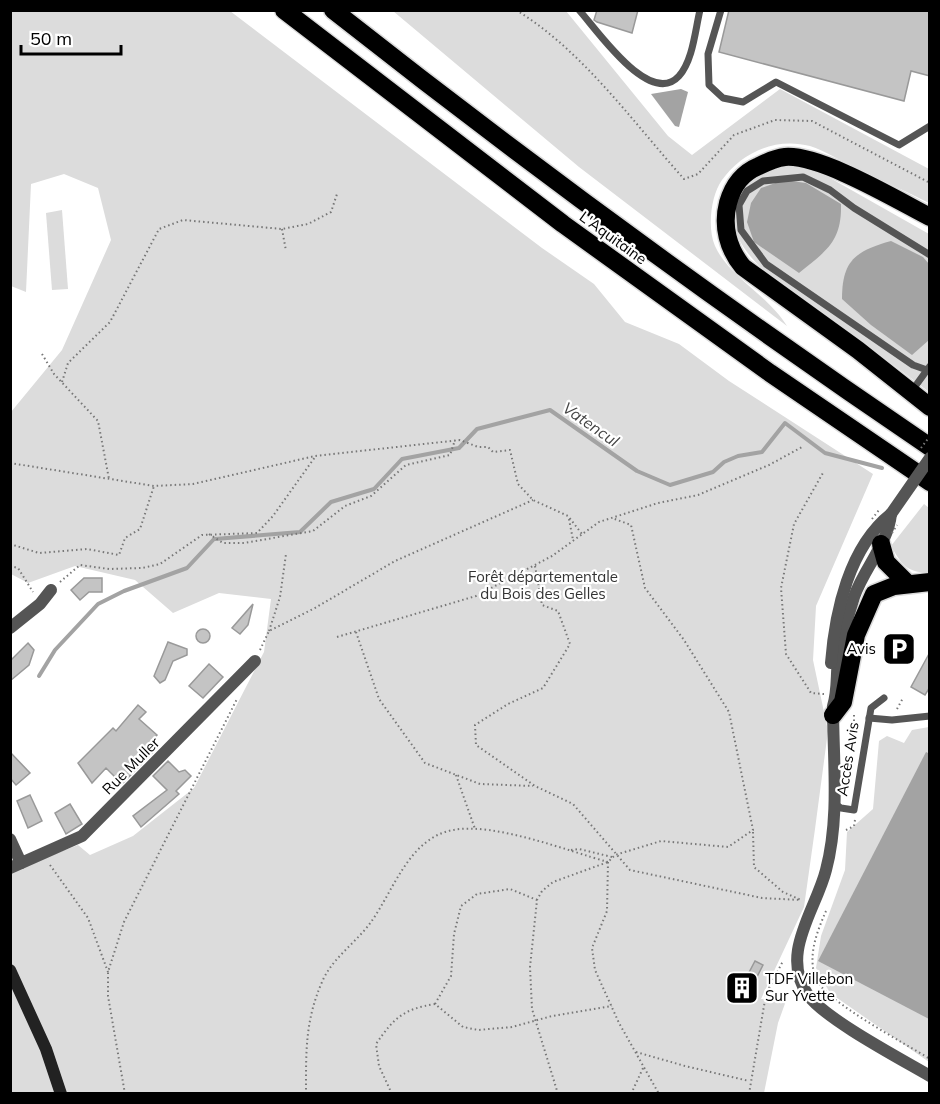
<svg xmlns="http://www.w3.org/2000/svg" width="940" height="1104" font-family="Mulish,sans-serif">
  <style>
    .green { fill: #dcdcdc }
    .water { fill: #a3a3a3 }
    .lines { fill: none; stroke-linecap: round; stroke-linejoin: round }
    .stream { stroke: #a3a3a3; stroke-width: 4 }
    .building { fill: #c4c4c4; stroke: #999; stroke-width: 1.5 }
    .motorway-casing { stroke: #dbdbdb; stroke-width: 21 }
    .path { stroke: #777; stroke-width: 2; stroke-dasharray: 1.5 3; stroke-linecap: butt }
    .service { stroke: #555; stroke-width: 7 }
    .minor { stroke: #555; stroke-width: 12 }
    .tertiary { stroke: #555; stroke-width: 12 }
    .secondary { stroke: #222; stroke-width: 12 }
    .motorway { stroke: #000; stroke-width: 18 }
    .path-bridge { stroke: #777; stroke-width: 2; stroke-dasharray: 1.5 3; stroke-linecap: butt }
    .tertiary-bridge { stroke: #555; stroke-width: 12 }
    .labels { text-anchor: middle; stroke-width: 4.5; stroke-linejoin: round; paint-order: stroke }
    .street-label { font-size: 15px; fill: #000; stroke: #fff }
    .park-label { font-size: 15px; fill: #333; stroke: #fff }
    .poi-label { font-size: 15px; fill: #000; stroke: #fff; text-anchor: end }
    .water-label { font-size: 16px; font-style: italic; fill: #444; stroke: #fff }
  </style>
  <rect width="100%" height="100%" fill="#fff"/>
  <g class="green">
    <path d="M11,11H230L542,248L594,284L625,322L679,344L729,381L873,474L816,606L813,660L828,731L815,829L804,907L761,999L787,998L778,1023L764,1093H11L10,852L18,868L78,845L90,855L133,836L194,788L264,652L271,599L219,593L173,613L135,580L75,566L28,583L11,574V412L62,350L111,240L98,188L64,174L31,184L26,292L11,286Z"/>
    <path d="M393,11H566L668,136L692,155L780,89L929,169V203C905,191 880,179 855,168C841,161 825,151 810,146C776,137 742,152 722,180C711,195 707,228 715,246C728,276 769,296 787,326L579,167Z"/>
    <path d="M788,163L816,170L929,234V392C892,363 853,335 815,308C792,291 764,275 747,252C715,209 742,173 788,163Z"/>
    <path d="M62,210L68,289L52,290L46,213Z"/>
    <path d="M924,504L929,508V573C906,572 902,565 891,546Z"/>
    <path d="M929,727V1062L830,993L816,968L821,936L845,870L847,832L873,809L879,741L887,736L904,743L912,730Z"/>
  </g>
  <g class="water">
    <path d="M681,89L688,92L679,127L675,126L651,94Z"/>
    <path d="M784,180L806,183L841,204C842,242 826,251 799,273L754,242L747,222L751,203L761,188Z"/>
    <path d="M891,241L923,257L929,264V340L912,355L871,325L842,299C842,261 855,251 891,241Z"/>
    <path d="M926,752L930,754L929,1019L818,961Z"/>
  </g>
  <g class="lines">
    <g class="stream">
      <path d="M215,539L300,532L331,502L374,489L402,459L459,448L477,429L550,410L637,471L670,485L713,472L724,462L738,456L762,452L785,423L825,453L882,468"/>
      <path d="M39,676L55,650L98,604L124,591L187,568L214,539"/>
    </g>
  </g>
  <g class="building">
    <path d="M597,10H638L632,33L597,22L594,20Z"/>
    <path d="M729,10H930V76L911,71L904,101L719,52Z"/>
    <path d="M84,578H102V592H89L80,600L71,590Z"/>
    <path d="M253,604L248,625L240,634L232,628Z"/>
    <circle cx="203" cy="636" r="7"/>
    <path d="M168,642L187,649V655L173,661L165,680L160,683L154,676Z"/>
    <path d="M28,643L34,650L29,665L10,681V661Z"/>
    <path d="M930,652V687L925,695L911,687Z"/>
    <path d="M209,664L223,677L203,698L189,686Z"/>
    <path d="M138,705L146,712L139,719L157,735L151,742L157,748L122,784L106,768L92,783L78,763L113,728L116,731Z"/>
    <path d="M10,752L30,773L16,785L10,778Z"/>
    <path d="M168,761L179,772L185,770L191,776L176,791L179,794L141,827L133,816L167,790L153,776Z"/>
    <path d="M30,795L42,821L28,828L17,801Z"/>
    <path d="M70,804L82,824L66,834L55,813Z"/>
    <path d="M755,961L763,965L744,1002L733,997L736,989L729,986L735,975L745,980Z"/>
  </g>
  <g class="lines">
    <defs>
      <g id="motorway">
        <path d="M284,10L563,224L770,373L930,482"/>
        <path d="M333,10C527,163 725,308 930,447"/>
        <path d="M930,217C897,200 820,154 785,157C776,158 767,162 759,166C742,173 733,185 728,203C722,226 728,249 743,267L858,350L930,407"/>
        <path d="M881,544L886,562L908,584"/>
        <path d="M833,715L843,702L856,635L874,594L894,586L930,582"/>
      </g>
    </defs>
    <use href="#motorway" class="motorway-casing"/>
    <g class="path">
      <path d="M516,10C583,51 632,121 684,179L698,174L734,135L775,120L812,121L930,183"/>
      <path d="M282,229L286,251"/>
      <path d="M42,354L54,374L98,421L109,479"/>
      <path d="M62,382L68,363L110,322L159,229L183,220L282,229L308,224L331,212L337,194"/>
      <path d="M10,463L154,486L193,484L315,456L460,440L478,447H488L493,452L510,450L518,484L533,500L568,516L582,534"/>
      <path d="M569,519L573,540"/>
      <path d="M209,534L223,543H244L313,531L345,506L371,496L406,465L450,455L455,440"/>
      <path d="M10,544L39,553L87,549L119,555L125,538L140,529L154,486"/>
      <path d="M10,566L18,568L33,592"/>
      <path d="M535,566L542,605L558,611L570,644L543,688L508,704L475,725L476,745L535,786L573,804L630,870L762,898L801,900"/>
      <path d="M60,582L80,565L109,569L142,568L160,564L202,535L257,533L273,516L315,457"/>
      <path d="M269,631L280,597L286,554"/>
      <path d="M356,632L379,699L425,763L480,784L533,786"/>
      <path d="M337,637L476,596L552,556L599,522L658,503L698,495L769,465L802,447"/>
      <path d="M260,650L269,631L315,608L395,561L533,500"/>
      <path d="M824,694L811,693L786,654L781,588L794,524L824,471"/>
      <path d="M897,709L903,698"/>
      <path d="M854,715V740"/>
      <path d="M456,775L475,829"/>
      <path d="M846,830L854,826L855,820"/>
      <path d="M753,832L754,867L783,892L801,900"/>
      <path d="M571,850L579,849L612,857"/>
      <path d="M608,862L607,911L592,948L595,970L619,1023L659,1094"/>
      <path d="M50,865L88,918L108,972"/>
      <path d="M826,911C817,932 807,956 816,979C825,1001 906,1044 930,1059"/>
      <path d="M435,1004L451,976L454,934L461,906L477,894L510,889L537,900"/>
      <path d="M636,1052L685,1066L749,1081"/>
      <path d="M125,1094L108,996V972L124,922L237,699"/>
      <path d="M306,1094C306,1052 305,1021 322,982C332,958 356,943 371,922C394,890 409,838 453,830C494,822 568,851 608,862"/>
      <path d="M392,1094L379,1066L376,1044C394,1018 403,1009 435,1004L463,1027L478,1030L512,1027L552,1016L612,1006"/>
      <path d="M558,1094L532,1009L530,967L537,900L542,891L553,882L608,862L615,855L661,841L728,847L753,830L729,712L684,640L645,588L631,525L612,518"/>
      <path d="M631,1094L644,1066"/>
      <path d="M749,1094L766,994L783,961"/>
    </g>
    <g class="service">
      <path d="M579,10C597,30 650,108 679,76C693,60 695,31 700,10"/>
      <path d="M721,10L708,54L709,85L723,98L743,102L776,82L899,145L930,126"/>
      <path d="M927,370L913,365L766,264L741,230L739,205L747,191L763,181L803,177L830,190L854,208L930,255"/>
      <path d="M911,392L930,366"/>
      <path d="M869,718L892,720L930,716"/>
      <path d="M834,803L841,808L854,810L871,708L884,698"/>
    </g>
    <g class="minor">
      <path d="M10,628L40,604L51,590"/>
      <path d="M10,839L21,863"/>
      <path d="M10,868L82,836L255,661"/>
    </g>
    <g class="tertiary">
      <path d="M891,514C888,544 864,568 854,597C848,617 840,640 838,660C836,676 838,690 833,706C833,760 840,817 826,870C816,910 779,954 808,995C825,1019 901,1059 930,1076"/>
      <path d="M831,663C835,612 849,547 891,514"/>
    </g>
    <path class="secondary" d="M10,970L46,1049L61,1094"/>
    <use href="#motorway" class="motorway"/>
    <g class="path-bridge">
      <path d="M921,448L930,436"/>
      <path d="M872,519L879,510"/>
      <path d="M892,533L897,525"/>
    </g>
    <path class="tertiary-bridge" d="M891,514L930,458"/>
  </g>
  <defs>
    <symbol id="parking-square" viewBox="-11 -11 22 22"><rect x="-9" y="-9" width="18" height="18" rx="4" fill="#000" stroke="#fff"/><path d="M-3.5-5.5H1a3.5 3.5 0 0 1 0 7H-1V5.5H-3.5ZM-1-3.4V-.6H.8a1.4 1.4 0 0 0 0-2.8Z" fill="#fff"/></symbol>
    <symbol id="building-square" viewBox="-11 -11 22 22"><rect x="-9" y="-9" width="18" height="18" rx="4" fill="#000" stroke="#fff"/><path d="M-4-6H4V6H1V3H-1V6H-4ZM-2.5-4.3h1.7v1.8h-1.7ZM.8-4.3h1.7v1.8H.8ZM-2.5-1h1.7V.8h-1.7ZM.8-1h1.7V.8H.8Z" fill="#fff"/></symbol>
  </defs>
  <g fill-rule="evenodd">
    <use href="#parking-square" x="880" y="630" width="38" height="38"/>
    <use href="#building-square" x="723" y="969" width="38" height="38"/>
  </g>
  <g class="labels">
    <g class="street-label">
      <text transform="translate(613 238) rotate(36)" y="5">L'Aquitaine</text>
      <text transform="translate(848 759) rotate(-81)" y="5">Accès Avis</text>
      <text transform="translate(131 766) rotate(-45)" y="5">Rue Muller</text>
    </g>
    <g class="park-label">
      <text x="543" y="582">Forêt départementale<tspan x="543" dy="17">du Bois des Gelles</tspan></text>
    </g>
    <g class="poi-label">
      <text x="876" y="654">Avis</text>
      <text x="765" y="984" text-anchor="start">TDF Villebon<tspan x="765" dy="17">Sur Yvette</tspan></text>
    </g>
    <g class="water-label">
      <text transform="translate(591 424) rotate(35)" y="6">Vatencul</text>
    </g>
  </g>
  <rect width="940" height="1104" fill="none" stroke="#000000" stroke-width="24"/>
  <path d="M21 45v9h100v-9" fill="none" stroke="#000000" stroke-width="3"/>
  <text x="30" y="45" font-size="18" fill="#000000" stroke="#ffffff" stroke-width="4.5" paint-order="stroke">50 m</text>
</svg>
